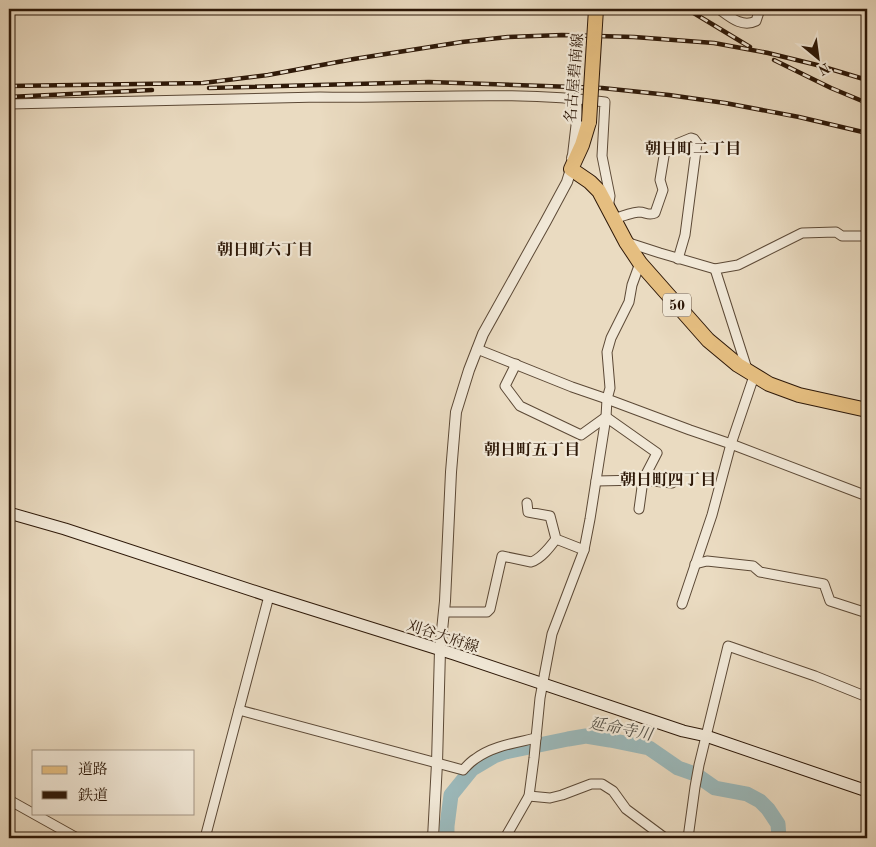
<svg xmlns="http://www.w3.org/2000/svg" width="876" height="847" font-family="'Old Standard TT','Noto Serif JP',serif">
  <style>
    .lines { fill: none; stroke-linecap: round; stroke-linejoin: round }
    .stream { stroke: #6f7973; stroke-width: 2.5 }
    .river { stroke: #9bb9bb; stroke-width: 15 }
    .minor-casing { stroke: #5c4936; stroke-width: 11 }
    .tertiary-casing { stroke: #5c4936; stroke-width: 12 }
    .secondary-casing { stroke: #2d1808; stroke-width: 13 }
    .primary-casing { stroke: #2d1808; stroke-width: 16 }
    .minor { stroke: #f1e8d7; stroke-width: 9 }
    .tertiary { stroke: #f1e8d7; stroke-width: 10 }
    .secondary { stroke: #f1e8d7; stroke-width: 11 }
    .primary { stroke: #e5be80; stroke-width: 14 }
    .rail-casing { stroke: #2d1808; stroke-width: 4.5 }
    .rail { stroke: #f1e8d7; stroke-width: 2.5; stroke-dasharray: 8; stroke-linecap: butt }
    .primary-bridge-casing { stroke: #2d1808; stroke-width: 16; stroke-linecap: butt }
    .primary-bridge { stroke: #e5be80; stroke-width: 14 }
    .labels { text-anchor: middle; stroke-width: 4.5; stroke-linejoin: round; paint-order: stroke }
    .shield { fill: #f1e8d7; stroke: #685646; stroke-width: 1 }
    .shield-label { font-size: 14px; font-weight: bold; fill: #2d1808 }
    .street-label { font-size: 15px; fill: #2d1808; stroke: #f1e8d7 }
    .neighbourhood-label { font-size: 16px; font-weight: bold; fill: #2d1808; stroke: #f1e8d7 }
    .water-label { font-size: 16px; font-style: italic; fill: #545047; stroke: #f1e8d7 }
  </style>
  <rect width="100%" height="100%" fill="#eadbc1"/>
  <filter id="stains"><feTurbulence type="fractalNoise" baseFrequency=".004" numOctaves="4"/><feColorMatrix values="0 0 0 0 .2 0 0 0 0 .09 0 0 0 0 .02 0 0 0 .5 -.17"/></filter>
  <radialGradient id="worn" r=".72"><stop offset=".6" stop-color="#630" stop-opacity="0"/><stop offset="1" stop-color="#630" stop-opacity=".3"/></radialGradient>
  <g class="lines">
    <path class="stream" d="M866,83L867,84"/>
    <path class="river" d="M447,838V826L451,795L472,769L494,756L505,752L568,739L586,736L610,740L649,748L678,768L695,774L715,788L747,794L760,801L768,809L778,824L779,838"/>
    <defs>
      <g id="minor">
        <path d="M719,9C730,17 742,28 756,21L760,9"/>
        <path d="M9,104L320,97C415,99 511,90 605,102L602,156L610,196L608,208"/>
        <path d="M614,219C622,216 630,213 639,212C646,212 648,216 655,213L663,190L660,180L665,150L669,147L691,138L694,139L697,143L685,235L678,259"/>
        <path d="M626,242L660,253L715,269L738,265L802,233L836,232L842,236H867"/>
        <path d="M715,269L748,372"/>
        <path d="M477,349L572,387L607,399L690,430L731,444L867,496"/>
        <path d="M516,364L505,386L520,406L581,435L606,417L657,453L643,480L639,509"/>
        <path d="M596,481L643,480L672,483"/>
        <path d="M527,503L528,512L550,516L556,539L584,550"/>
        <path d="M695,564L707,561L753,566L760,572L824,584L830,601L867,613"/>
        <path d="M682,604L712,515L731,444L754,376"/>
        <path d="M444,612H487L490,609L502,556L531,562C541,559 550,547 556,539"/>
        <path d="M239,710L463,770C467,766 470,762 475,759C492,746 515,743 536,738"/>
        <path d="M529,796L550,798L562,795L591,784H602L613,791L626,809L665,838"/>
        <path d="M9,800L77,838"/>
        <path d="M205,838L269,596"/>
        <path d="M505,838L529,796L534,758L540,698L552,634L584,550L590,519L606,417L607,399L610,388L607,352L611,338L629,302L632,285L640,263"/>
        <path d="M688,838L695,787L699,765L728,646L815,676L867,697"/>
      </g>
      <g id="tertiary">
        <path d="M572,158L573,155L577,121L576,99"/>
        <path d="M433,838L437,763L440,650L445,601L451,472L456,412L469,370L483,334L546,221L567,182L571,169"/>
      </g>
      <path id="secondary" d="M9,513L65,529L269,596L454,654L683,731L706,736L867,791"/>
      <path id="primary" d="M589,122L582,145L571,169L590,182L599,191L626,242L640,263L708,340L738,365L769,384L799,395L867,410"/>
    </defs>
    <use href="#minor" class="minor-casing"/>
    <use href="#tertiary" class="tertiary-casing"/>
    <use href="#secondary" class="secondary-casing"/>
    <use href="#primary" class="primary-casing"/>
    <use href="#minor" class="minor"/>
    <use href="#tertiary" class="tertiary"/>
    <use href="#secondary" class="secondary"/>
    <use href="#primary" class="primary"/>
    <defs>
      <g id="rail">
        <path d="M687,9L750,47"/>
        <path d="M774,60L831,88L867,103"/>
        <path d="M9,86L203,83L268,75L354,59L462,42L508,37L562,35L634,37L714,43L768,53L817,65L867,80"/>
        <path d="M209,88L429,82L602,88L669,95L725,103L799,117L867,133"/>
        <path d="M9,97L152,90"/>
      </g>
    </defs>
    <use href="#rail" class="rail-casing"/>
    <use href="#rail" class="rail"/>
    <defs>
      <path id="primary-bridge" d="M589,122L596,9"/>
    </defs>
    <use href="#primary-bridge" class="primary-bridge-casing"/>
    <use href="#primary-bridge" class="primary-bridge"/>
  </g>
  <g class="labels">
    <rect class="shield" x="663" y="293.5" width="28" height="23" rx="4"/>
    <g class="shield-label">
      <text x="677" y="310">50</text>
    </g>
    <g class="street-label">
      <text transform="translate(574 78) rotate(-85)" y="5">名古屋碧南線</text>
      <text transform="translate(443 636) rotate(18)" y="5">刈谷大府線</text>
    </g>
    <g class="neighbourhood-label">
      <text x="693" y="154">朝日町二丁目</text>
      <text x="265" y="255">朝日町六丁目</text>
      <text x="532" y="455">朝日町五丁目</text>
      <text x="668" y="485">朝日町四丁目</text>
    </g>
    <g class="water-label">
      <text transform="translate(621 728) rotate(11)" y="6">延命寺川</text>
    </g>
  </g>
  <rect width="876" height="847" fill="none" stroke="#eadbc1" stroke-width="30"/>
  <rect x="10" y="10" width="856" height="827" fill="none" stroke="#2d1808" stroke-width="2.5"/>
  <rect x="15" y="15" width="846" height="817" fill="none" stroke="#2d1808"/>
  <rect x="32" y="750" width="162" height="65" fill="#f1e8d7" stroke="#a39584"/>
  <rect x="42" y="766" width="25" height="8" fill="#e5be80" stroke="#a39584"/>
  <text x="78" y="774" font-size="15" fill="#2d1808">道路</text>
  <rect x="42" y="791" width="25" height="8" fill="#2d1808" stroke="#a39584"/>
  <text x="78" y="800" font-size="15" fill="#2d1808">鉄道</text>
  <g transform="translate(818 58) rotate(151)" stroke="#f1e8d7" stroke-width="4" paint-order="stroke">
  <path d="M0-4L9 19L0 12L-9 19Z" fill="#2d1808"/>
  <text y="-8" font-size="14" font-weight="bold" text-anchor="middle" fill="#2d1808">N</text>
  </g>
  <rect width="100%" height="100%" filter="url(#stains)"/>
  <rect width="100%" height="100%" fill="url(#worn)"/>
</svg>
